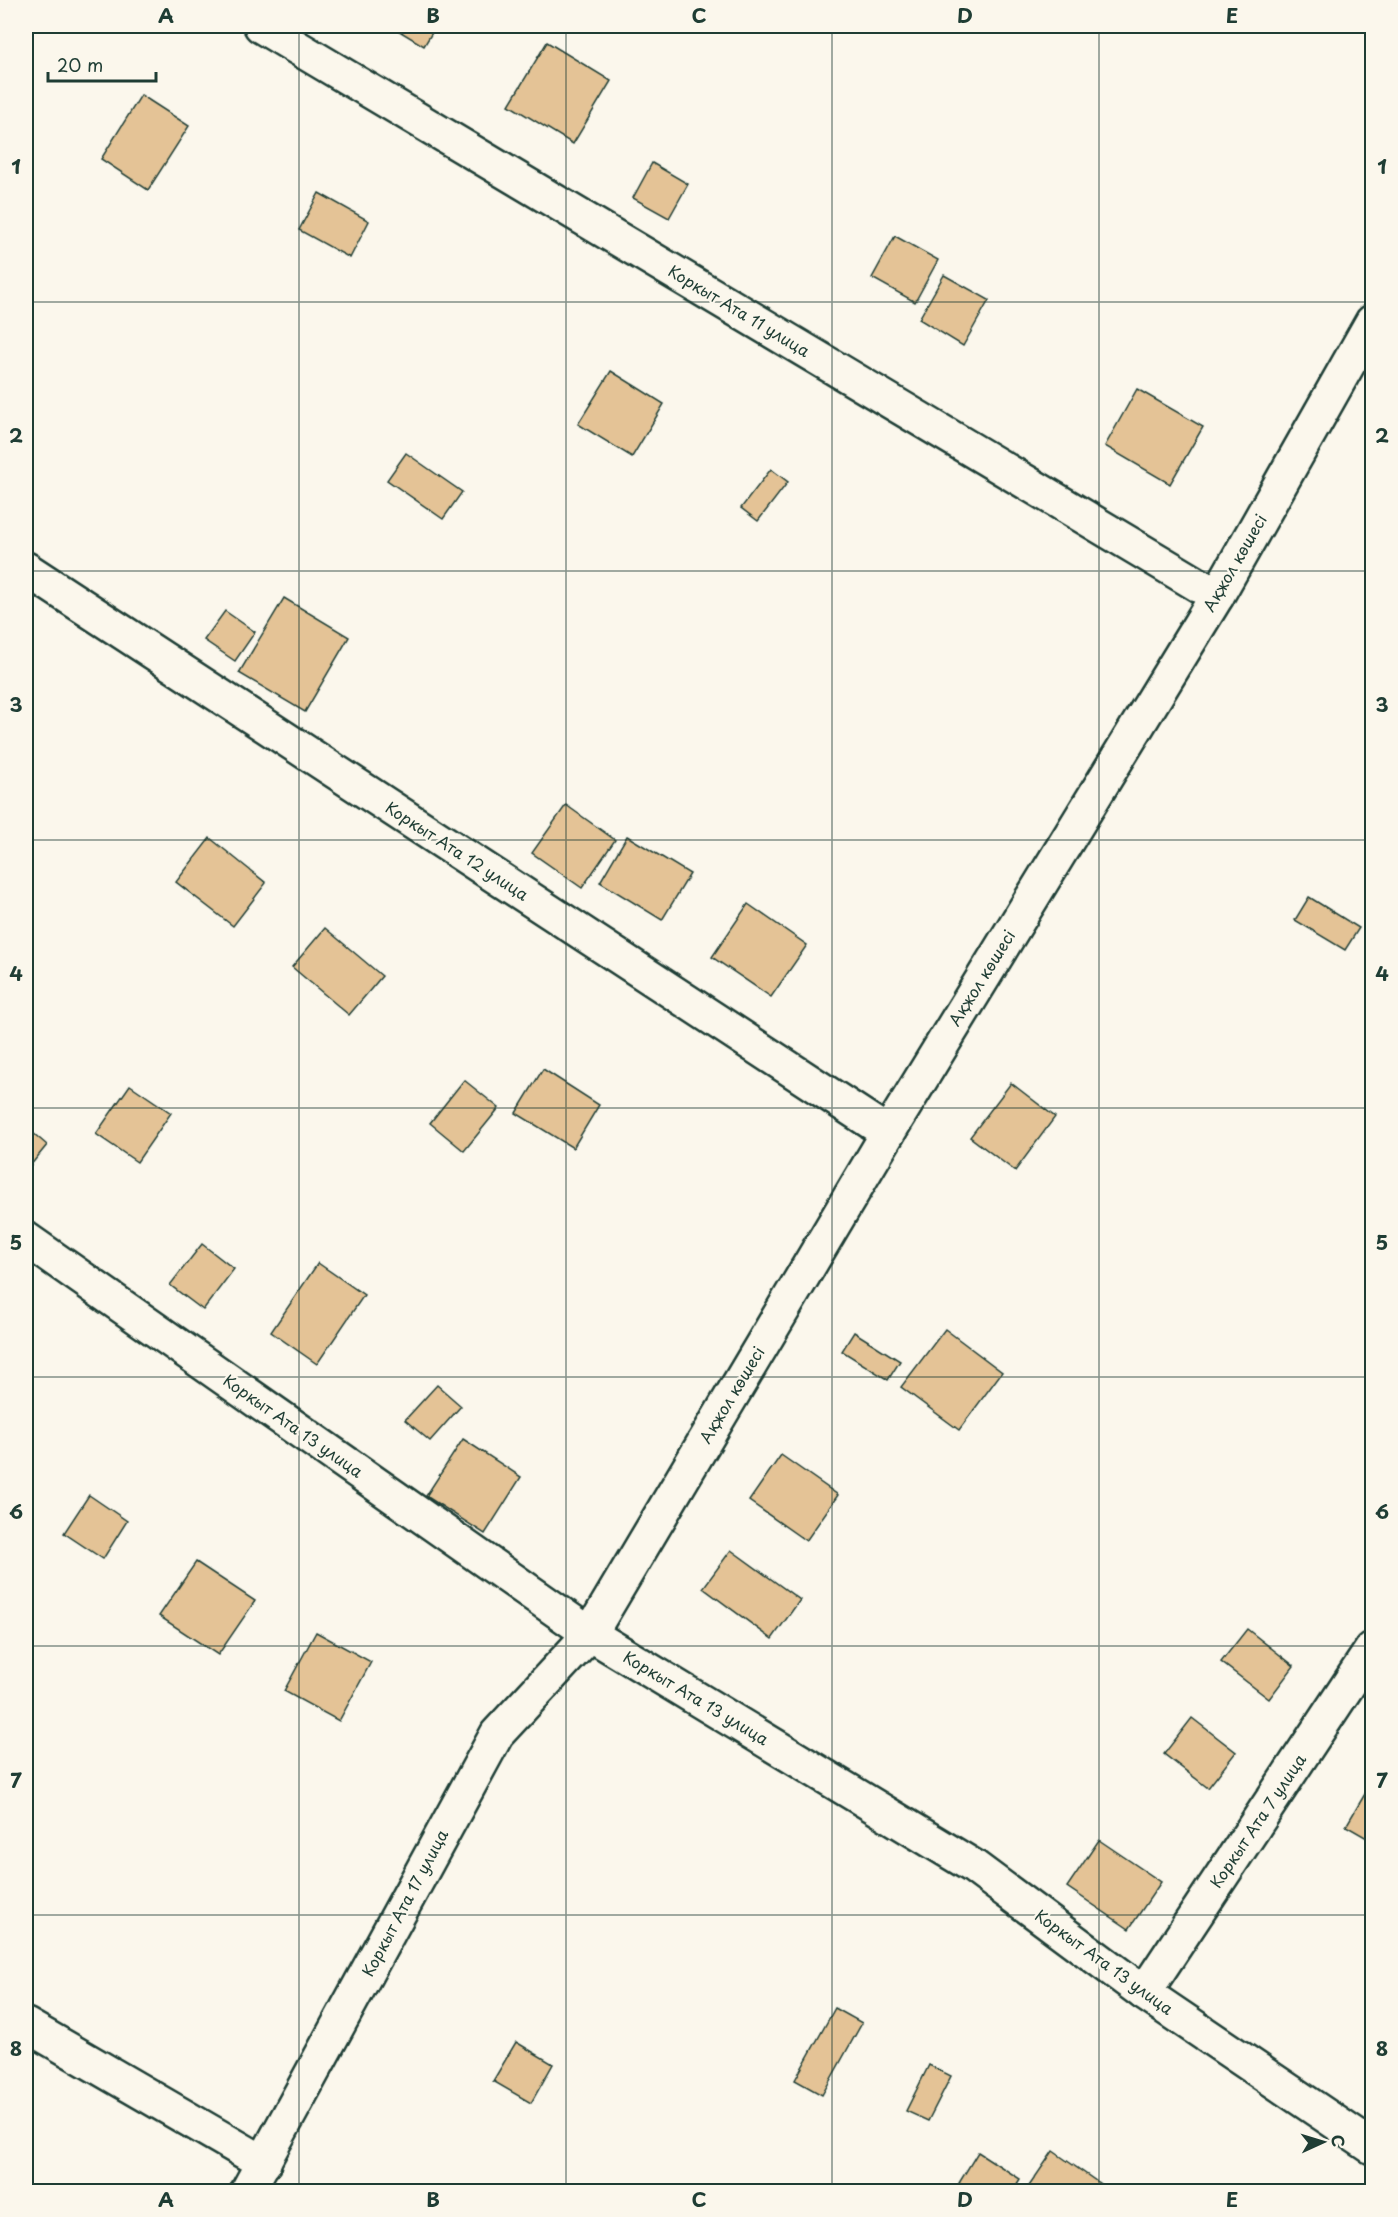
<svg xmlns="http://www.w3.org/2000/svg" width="1398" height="2217" font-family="'Playpen Sans',sans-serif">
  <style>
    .building { fill: #e4c396; stroke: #1f3d34; stroke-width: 1.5 }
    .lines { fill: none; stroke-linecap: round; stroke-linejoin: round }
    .minor-casing { stroke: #1f3d34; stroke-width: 38 }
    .minor { stroke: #fbf7ec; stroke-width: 33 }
    .grid { fill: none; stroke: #1f3d34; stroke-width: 1.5; stroke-opacity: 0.55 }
    .labels { text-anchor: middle; stroke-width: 4.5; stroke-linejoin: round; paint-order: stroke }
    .street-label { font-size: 16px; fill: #1f3d34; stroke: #fbf7ec }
    .neatline { fill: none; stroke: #1f3d34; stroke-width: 2 }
    .grid-label { font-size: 20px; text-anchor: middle; font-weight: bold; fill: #1f3d34 }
  </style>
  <rect width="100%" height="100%" fill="#fbf7ec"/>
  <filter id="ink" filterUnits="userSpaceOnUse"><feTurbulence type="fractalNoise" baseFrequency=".0167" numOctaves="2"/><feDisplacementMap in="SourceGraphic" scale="12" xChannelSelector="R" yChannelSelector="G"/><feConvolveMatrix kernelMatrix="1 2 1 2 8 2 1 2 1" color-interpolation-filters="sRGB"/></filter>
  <g filter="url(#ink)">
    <g class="building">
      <path d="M391,26H436L424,46Z"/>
      <path d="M547,42L611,81L573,144L509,105Z"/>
      <path d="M141,95L189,126L148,190L101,159Z"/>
      <path d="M652,163L688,184L669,218L633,198Z"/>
      <path d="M319,193L369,221L350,258L299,230Z"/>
      <path d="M895,236L938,260L915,302L872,278Z"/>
      <path d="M944,275L989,300L963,346L919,319Z"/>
      <path d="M611,371L664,404L632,457L578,424Z"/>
      <path d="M1137,389L1203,427L1170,484L1105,446Z"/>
      <path d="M406,453L462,492L443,519L387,480Z"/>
      <path d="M771,469L788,482L758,521L741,508Z"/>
      <path d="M284,598L349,637L305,712L239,673Z"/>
      <path d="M225,611L255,632L235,661L204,640Z"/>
      <path d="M566,805L615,840L582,888L532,853Z"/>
      <path d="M627,836L690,874L662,920L600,882Z"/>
      <path d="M210,838L266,883L233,926L176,882Z"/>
      <path d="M1309,897L1359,928L1345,950L1295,920Z"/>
      <path d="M748,904L807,945L771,997L712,957Z"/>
      <path d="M325,928L382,976L349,1015L292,967Z"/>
      <path d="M543,1069L599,1105L573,1148L516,1113Z"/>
      <path d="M464,1080L499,1108L464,1151L430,1123Z"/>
      <path d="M1011,1083L1055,1117L1015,1171L970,1137Z"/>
      <path d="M130,1085L171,1113L137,1162L96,1134Z"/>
      <path d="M26,1127L47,1145L26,1171Z"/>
      <path d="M202,1244L234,1269L203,1310L170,1285Z"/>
      <path d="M318,1263L364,1295L317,1364L271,1332Z"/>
      <path d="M945,1329L1002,1372L959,1430L901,1387Z"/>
      <path d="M854,1332L900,1361L888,1380L842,1351Z"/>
      <path d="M437,1385L461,1406L430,1441L405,1420Z"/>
      <path d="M463,1439L521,1477L485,1534L426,1496Z"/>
      <path d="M781,1455L838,1495L806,1541L749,1501Z"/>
      <path d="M89,1495L127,1521L103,1559L64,1533Z"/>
      <path d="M731,1550L800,1600L772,1639L703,1588Z"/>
      <path d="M196,1562L255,1601L218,1655L159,1616Z"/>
      <path d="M1247,1629L1294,1666L1269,1699L1221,1662Z"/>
      <path d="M316,1632L371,1662L339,1721L284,1691Z"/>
      <path d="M1192,1718L1236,1752L1208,1788L1164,1754Z"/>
      <path d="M1372,1782V1841L1346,1826Z"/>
      <path d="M1099,1840L1161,1882L1129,1929L1067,1887Z"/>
      <path d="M835,2008L862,2023L822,2095L795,2080Z"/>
      <path d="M516,2042L553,2064L531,2103L493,2081Z"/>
      <path d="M929,2065L951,2076L928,2121L906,2111Z"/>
      <path d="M1053,2151L1103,2186L1099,2192H1025Z"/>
      <path d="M978,2152L1020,2179L1012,2192H972L959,2183Z"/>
    </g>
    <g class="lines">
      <defs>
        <g id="minor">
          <path d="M261,26L1217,596"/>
          <path d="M26,569L888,1133"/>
          <path d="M26,1239L590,1634L973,1866L1144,1993L1372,2147"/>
          <path d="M1144,1993L1372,1649"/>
          <path d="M26,2025L264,2163"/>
          <path d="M247,2192L497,1734L590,1634L888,1133L1217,596L1372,322"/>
        </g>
      </defs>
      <use href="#minor" class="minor-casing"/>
      <use href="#minor" class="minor"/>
    </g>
  </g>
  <path class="grid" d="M299,26V2192M566,26V2192M832,26V2192M1099,26V2192M26,302H1372M26,571H1372M26,840H1372M26,1108H1372M26,1377H1372M26,1646H1372M26,1915H1372"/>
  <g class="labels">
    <g class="street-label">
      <text transform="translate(739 311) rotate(31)" y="6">Коркыт Ата 11 улица</text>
      <text transform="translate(1235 563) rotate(-60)" y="6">Ақжол көшесі</text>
      <text transform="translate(457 851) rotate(33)" y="6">Коркыт Ата 12 улица</text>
      <text transform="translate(982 978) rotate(-58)" y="6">Ақжол көшесі</text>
      <text transform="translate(732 1395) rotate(-59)" y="6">Ақжол көшесі</text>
      <text transform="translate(293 1426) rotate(35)" y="6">Коркыт Ата 13 улица</text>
      <text transform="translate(696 1698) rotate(31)" y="6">Коркыт Ата 13 улица</text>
      <text transform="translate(1258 1821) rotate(-56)" y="6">Коркыт Ата 7 улица</text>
      <text transform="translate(405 1903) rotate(-62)" y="6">Коркыт Ата 17 улица</text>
      <text transform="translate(1104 1962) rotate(36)" y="6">Коркыт Ата 13 улица</text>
    </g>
  </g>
  <rect width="1398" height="2217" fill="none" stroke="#fbf7ec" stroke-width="66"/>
  <g transform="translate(1323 2142) rotate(86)" stroke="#fbf7ec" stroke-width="4.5" paint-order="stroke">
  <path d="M0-4.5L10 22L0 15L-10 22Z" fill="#1f3d34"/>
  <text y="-9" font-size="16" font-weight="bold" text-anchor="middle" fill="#1f3d34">С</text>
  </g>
  <path d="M48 72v9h108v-9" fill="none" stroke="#1f3d34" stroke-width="3"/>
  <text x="57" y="72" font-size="18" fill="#1f3d34" stroke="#fbf7ec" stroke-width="4.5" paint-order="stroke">20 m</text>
  <rect x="33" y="33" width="1332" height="2151" class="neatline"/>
  <g class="grid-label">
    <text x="166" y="23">A</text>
    <text x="433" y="23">B</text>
    <text x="699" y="23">C</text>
    <text x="965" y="23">D</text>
    <text x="1232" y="23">E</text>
    <text x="16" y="174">1</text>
    <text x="1382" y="174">1</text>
    <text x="16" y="443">2</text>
    <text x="1382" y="443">2</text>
    <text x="16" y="712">3</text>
    <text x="1382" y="712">3</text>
    <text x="16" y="981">4</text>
    <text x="1382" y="981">4</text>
    <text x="16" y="1250">5</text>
    <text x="1382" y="1250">5</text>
    <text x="16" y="1519">6</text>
    <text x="1382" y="1519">6</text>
    <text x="16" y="1788">7</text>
    <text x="1382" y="1788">7</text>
    <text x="16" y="2056">8</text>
    <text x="1382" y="2056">8</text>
    <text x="166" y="2207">A</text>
    <text x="433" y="2207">B</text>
    <text x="699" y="2207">C</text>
    <text x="965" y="2207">D</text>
    <text x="1232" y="2207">E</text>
  </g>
</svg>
